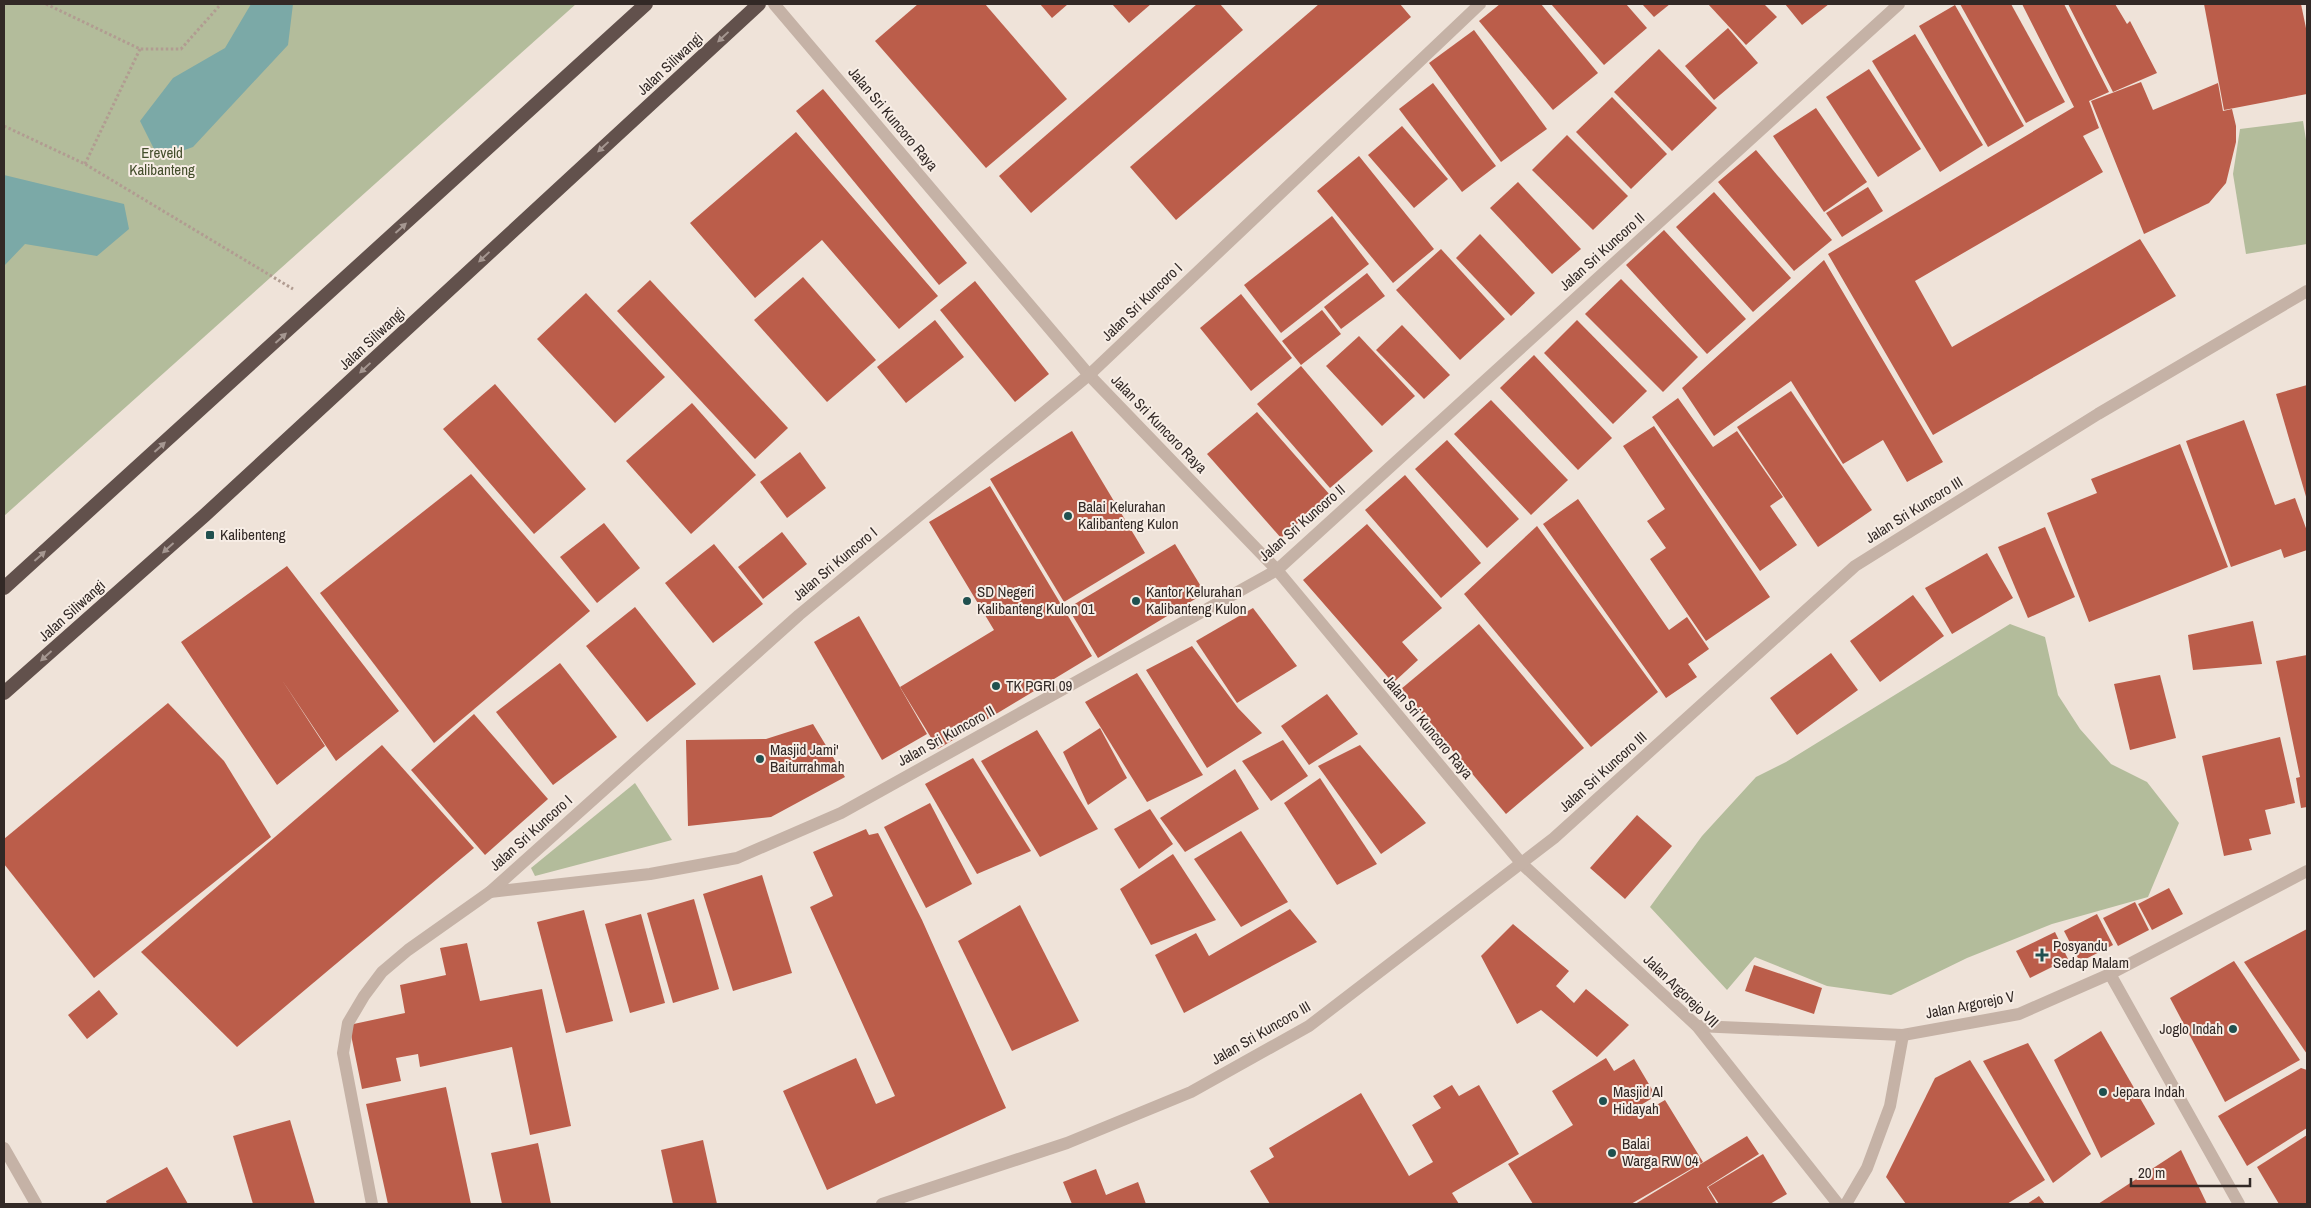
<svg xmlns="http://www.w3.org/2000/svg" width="2311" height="1208" font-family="'Archivo Narrow',sans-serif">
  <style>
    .green { fill: #b3bc9b }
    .water { fill: #7ba9a7 }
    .building { fill: #bb5d4a }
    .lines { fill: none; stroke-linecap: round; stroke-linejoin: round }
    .path { stroke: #b19c91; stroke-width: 3; stroke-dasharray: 2.5 2.5; stroke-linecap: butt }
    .minor { stroke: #c5b2a6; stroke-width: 12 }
    .trunk { stroke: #62514c; stroke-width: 14 }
    .oneway { fill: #a59791 }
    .poi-dot { fill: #20504f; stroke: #f7ede5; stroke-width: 2 }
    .labels { text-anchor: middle; stroke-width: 4; stroke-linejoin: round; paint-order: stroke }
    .street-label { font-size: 15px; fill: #322926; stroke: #f7ede5 }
    .park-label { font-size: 15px; fill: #444e2c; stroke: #f7ede5 }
    .poi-label { font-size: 15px; fill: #322926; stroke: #f7ede5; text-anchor: start }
  </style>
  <rect width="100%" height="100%" fill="#efe3d9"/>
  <g class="green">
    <path d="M4,4H576L4,516Z"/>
    <path d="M2303,121L2307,146V244L2246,254L2233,174L2240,129Z"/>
    <path d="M2010,624L2045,637L2058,695L2080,729L2111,764L2147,782L2179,823L2148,897L2052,924L1967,958L1891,995L1827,986L1755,957L1727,990L1650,907L1702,836L1756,777L1786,762Z"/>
    <path d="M635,783L672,840L535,876L531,868Z"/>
  </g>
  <g class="water">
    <path d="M251,4H293L288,45L193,147L159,159L140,121L173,78L225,48Z"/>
    <path d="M4,175L124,204L129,229L97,256L25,244L4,266Z"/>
  </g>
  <g class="building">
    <path d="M918,4H985L1067,99L986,168L875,41Z"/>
    <path d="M1040,4H1068L1052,18Z"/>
    <path d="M1112,4H1151L1129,23Z"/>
    <path d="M1197,4H1220L1243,30L1031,213L999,176Z"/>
    <path d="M1319,4H1400L1411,17L1176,220L1130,167Z"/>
    <path d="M1500,4H1541L1598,73L1553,110L1479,21Z"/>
    <path d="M1551,4H1626L1647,28L1604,65Z"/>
    <path d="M1642,4H1670L1654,17Z"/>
    <path d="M1708,4H1764L1777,17L1746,45Z"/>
    <path d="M1785,4H1829L1802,25Z"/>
    <path d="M1960,4H2011L2065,102L2026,123Z"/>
    <path d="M2022,4H2064L2109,92L2089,101L2099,128L2083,136L2103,172L1915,281L1952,347L2140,239L2176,296L1933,435L1828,254L2074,107Z"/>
    <path d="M2068,4H2115L2127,24L2130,21L2157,73L2113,92Z"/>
    <path d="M2204,4H2301L2307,33V94L2224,110Z"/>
    <path d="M1955,5L2024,126L1988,147L1919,26Z"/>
    <path d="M1728,28L1758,63L1714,100L1685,66Z"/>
    <path d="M1474,30L1547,129L1501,162L1429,63Z"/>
    <path d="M1915,34L1983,145L1940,172L1872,61Z"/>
    <path d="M1659,49L1717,108L1672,151L1614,92Z"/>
    <path d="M1869,69L1921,149L1878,177L1826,97Z"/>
    <path d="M2141,82L2153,110L2218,83L2223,111L2232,109L2236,126V142L2226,183L2209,203L2144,234L2091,101Z"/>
    <path d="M1433,83L1496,166L1462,192L1399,109Z"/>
    <path d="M823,89L967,263L939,285L796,111Z"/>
    <path d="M1612,97L1667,154L1631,189L1576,132Z"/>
    <path d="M1816,108L1867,182L1824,212L1773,136Z"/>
    <path d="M1402,126L1448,179L1414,208L1368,155Z"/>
    <path d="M796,132L938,296L899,329L822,240L755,298L690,223Z"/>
    <path d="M1567,135L1628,196L1593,230L1532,170Z"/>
    <path d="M1756,150L1832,240L1794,271L1718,182Z"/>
    <path d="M1359,156L1434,249L1393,283L1317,191Z"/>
    <path d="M1518,182L1581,249L1552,274L1490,208Z"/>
    <path d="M1868,187L1883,211L1842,237L1826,213Z"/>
    <path d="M1714,192L1791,278L1753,312L1676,227Z"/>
    <path d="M1332,216L1369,264L1281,333L1244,285Z"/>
    <path d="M1664,230L1746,319L1707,354L1626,265Z"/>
    <path d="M1480,234L1535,293L1511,316L1456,258Z"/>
    <path d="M1441,249L1505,319L1460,360L1396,290Z"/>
    <path d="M1824,260L1943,462L1907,482L1883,440L1843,464L1791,381L1714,436L1682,388Z"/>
    <path d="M1367,273L1385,296L1341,329L1324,307Z"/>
    <path d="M803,277L876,360L827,402L754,320Z"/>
    <path d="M1621,279L1698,357L1663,392L1585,314Z"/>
    <path d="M650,280L788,428L755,459L617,311Z"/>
    <path d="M975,281L1049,374L1015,402L940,310Z"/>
    <path d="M586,293L665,377L615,423L537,339Z"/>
    <path d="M1241,294L1292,358L1251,391L1200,328Z"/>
    <path d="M1322,310L1341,334L1301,365L1282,341Z"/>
    <path d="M935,320L964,357L906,403L877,367Z"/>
    <path d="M1577,320L1647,391L1613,424L1544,353Z"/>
    <path d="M1402,325L1450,375L1424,399L1376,350Z"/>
    <path d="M1359,336L1415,396L1382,426L1326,366Z"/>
    <path d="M1534,355L1612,438L1578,470L1500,388Z"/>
    <path d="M1301,366L1373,451L1330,488L1257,404Z"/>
    <path d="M495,384L586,489L534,534L443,429Z"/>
    <path d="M2307,385V500L2276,394Z"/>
    <path d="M1791,391L1872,510L1818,547L1737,427Z"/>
    <path d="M1678,398L1713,447L1737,431L1783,497L1770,506L1797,545L1760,571L1652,417Z"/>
    <path d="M1491,400L1568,480L1531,515L1454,434Z"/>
    <path d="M692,403L756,475L691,534L626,461Z"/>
    <path d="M1257,412L1330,495L1281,538L1207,454Z"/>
    <path d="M2244,420L2275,505L2295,498L2307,531V550L2284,558L2281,549L2231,567L2186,441Z"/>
    <path d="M1654,426L1770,597L1706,641L1650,559L1666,548L1647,521L1665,509L1623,446Z"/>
    <path d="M1072,431L1145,553L1064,602L990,479Z"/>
    <path d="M1447,440L1519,519L1487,548L1415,469Z"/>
    <path d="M2180,444L2228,567L2089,622L2047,513L2097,493L2091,479Z"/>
    <path d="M800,452L826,488L787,518L760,482Z"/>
    <path d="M471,474L590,611L434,743L320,593Z"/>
    <path d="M1405,475L1481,563L1441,598L1365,510Z"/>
    <path d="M990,486L1092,656L938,749L900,687L994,630L929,522Z"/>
    <path d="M1578,499L1669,630L1687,617L1709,649L1688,664L1697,677L1666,698L1543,524Z"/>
    <path d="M604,523L640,568L597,603L560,557Z"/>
    <path d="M1367,524L1442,608L1402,642L1418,660L1393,683L1303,580Z"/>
    <path d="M1537,526L1658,692L1591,747L1464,594Z"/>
    <path d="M2045,527L2075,597L2028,618L1998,547Z"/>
    <path d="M782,532L807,564L763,599L738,567Z"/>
    <path d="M714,544L763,604L713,643L665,583Z"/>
    <path d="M1175,544L1205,593L1098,658L1068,608Z"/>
    <path d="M1987,553L2013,598L1952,634L1925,588Z"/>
    <path d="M287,566L399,711L336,761L282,680L325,746L277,785L181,642Z"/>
    <path d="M1913,595L1944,636L1880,682L1850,641Z"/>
    <path d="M635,607L696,684L647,722L586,646Z"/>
    <path d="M1253,608L1297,666L1237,703L1196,641Z"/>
    <path d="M859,616L927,734L882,760L814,642Z"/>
    <path d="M2253,621L2262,664L2193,670L2188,635Z"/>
    <path d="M1479,624L1584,748L1506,814L1401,689Z"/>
    <path d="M1192,646L1238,708L1262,733L1207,768L1146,670Z"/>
    <path d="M1831,653L1858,690L1797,735L1770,698Z"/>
    <path d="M2307,655V807L2301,808L2296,778L2300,777L2276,661Z"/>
    <path d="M560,663L617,737L553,785L496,712Z"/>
    <path d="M1137,673L1203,775L1147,802L1085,702Z"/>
    <path d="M2160,675L2176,738L2130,750L2114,684Z"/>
    <path d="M1327,694L1358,734L1309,765L1281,726Z"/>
    <path d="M168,703L224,761L271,837L94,978L4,864V839Z"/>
    <path d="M474,714L548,799L485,855L411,770Z"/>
    <path d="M813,724L845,777L771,817L688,826L686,740L766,739Z"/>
    <path d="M1100,728L1127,778L1088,805L1063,752Z"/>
    <path d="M1037,730L1098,829L1040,857L981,761Z"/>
    <path d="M2280,737L2295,803L2265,810L2271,834L2249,839L2252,850L2224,856L2202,756Z"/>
    <path d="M1283,740L1308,776L1271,801L1242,761Z"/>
    <path d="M382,745L474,848L237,1047L141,952Z"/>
    <path d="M1360,745L1426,823L1381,854L1318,766Z"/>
    <path d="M973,758L1031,851L977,874L925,784Z"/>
    <path d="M1235,769L1259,809L1185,852L1160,818Z"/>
    <path d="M1320,778L1377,864L1337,885L1284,803Z"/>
    <path d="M930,803L972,884L926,908L884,827Z"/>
    <path d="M1150,809L1173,844L1139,869L1114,829Z"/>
    <path d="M1637,815L1672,846L1625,899L1590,868Z"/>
    <path d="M866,829L869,835L878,833L922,920L1006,1108L827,1190L783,1091L856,1058L876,1104L895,1096L810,907L833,896L813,852Z"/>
    <path d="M1241,831L1288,902L1241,927L1194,859Z"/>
    <path d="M1173,854L1216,920L1151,945L1120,889Z"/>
    <path d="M762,875L792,973L733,991L703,894Z"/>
    <path d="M2169,888L2183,914L2152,930L2138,904Z"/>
    <path d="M694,899L719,989L673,1003L647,913Z"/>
    <path d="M2135,902L2149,930L2118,946L2103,918Z"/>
    <path d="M1020,905L1079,1021L1012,1051L958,941Z"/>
    <path d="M1290,909L1317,942L1184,1013L1155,955L1196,933L1209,956Z"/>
    <path d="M584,910L613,1021L566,1033L537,922Z"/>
    <path d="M641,914L665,1003L630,1013L605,924Z"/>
    <path d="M2097,914L2113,945L2080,962L2064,931Z"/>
    <path d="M1513,924L1569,971L1556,986L1574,1003L1586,989L1629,1025L1597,1057L1541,1010L1517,1024L1481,956Z"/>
    <path d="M2307,929V1054L2244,962Z"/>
    <path d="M2055,932L2068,959L2030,978L2016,951Z"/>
    <path d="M467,943L480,1001L542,989L571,1126L530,1135L512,1047L420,1067L418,1054L396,1058L401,1081L362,1089L349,1025L405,1013L400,985L446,975L440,948Z"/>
    <path d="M2234,961L2300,1060L2225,1102L2170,998Z"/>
    <path d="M1754,965L1822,988L1814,1014L1745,991Z"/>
    <path d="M99,990L118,1014L87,1039L68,1015Z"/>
    <path d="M2101,1031L2155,1124L2101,1158L2054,1060Z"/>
    <path d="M2028,1043L2091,1154L2053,1183L1983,1061Z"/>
    <path d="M1606,1058L1614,1071L1634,1059L1656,1096L1639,1106L1643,1113L1665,1100L1703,1162L1631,1204H1533L1508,1164L1573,1125L1552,1091Z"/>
    <path d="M1970,1060L2045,1180L2007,1204H1906L1886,1177L1935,1078Z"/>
    <path d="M2301,1068L2307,1070V1128L2247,1166L2218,1116Z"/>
    <path d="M1452,1085L1459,1096L1479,1085L1519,1154L1452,1193L1459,1204H1270L1250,1171L1274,1157L1269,1148L1361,1093L1409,1176L1433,1162L1412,1125L1441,1108L1433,1096Z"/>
    <path d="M446,1087L471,1204H388L366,1104Z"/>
    <path d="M290,1120L315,1204H253L233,1136Z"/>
    <path d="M2307,1135V1204H2279L2257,1167Z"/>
    <path d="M1747,1136L1759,1154L1707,1187L1717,1204H1635Z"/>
    <path d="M703,1140L717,1204H673L661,1150Z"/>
    <path d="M538,1143L551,1204H502L491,1153Z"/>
    <path d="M2181,1150L2207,1204H2098Z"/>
    <path d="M1763,1154L1787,1194L1770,1204H1719L1708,1187Z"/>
    <path d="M167,1167L188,1204H107L106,1201Z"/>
    <path d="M1096,1169L1106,1195L1138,1182L1146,1204H1072L1063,1182Z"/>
    <path d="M2039,1196L2045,1204H2027Z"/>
  </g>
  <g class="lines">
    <g class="path">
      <path d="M46,4L140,49H181L221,4"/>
      <path d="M4,126L85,164L293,289"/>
      <path d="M85,164L140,49"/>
    </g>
    <g class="minor">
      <path d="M774,4L1089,375L1277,570L1522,864L1697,1026L1838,1204"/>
      <path d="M490,892L650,874L737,858L841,813L1277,570L1899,4"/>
      <path d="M2110,974L2239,1204"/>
      <path d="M1697,1026L1903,1035L2019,1014L2110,974L2307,871"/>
      <path d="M4,1148L36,1204"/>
      <path d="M372,1204L343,1053L348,1023L364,996L382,972L408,950L490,892L799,615L1089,375L1480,4"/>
      <path d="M882,1204L1067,1143L1191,1092L1309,1026L1554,838L1855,566L2098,414L2307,291"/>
      <path d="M1846,1204L1867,1168L1890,1106L1903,1035"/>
    </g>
    <g class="trunk">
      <path d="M4,588L646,4"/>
      <path d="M4,693L205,515L759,4"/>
    </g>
  </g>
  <defs><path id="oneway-solid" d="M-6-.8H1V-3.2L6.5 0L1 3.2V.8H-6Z" transform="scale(1.25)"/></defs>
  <g class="oneway">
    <use href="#oneway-solid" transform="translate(723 37) rotate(137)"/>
    <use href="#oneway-solid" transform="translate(603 147) rotate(137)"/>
    <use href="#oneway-solid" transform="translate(401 228) rotate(-42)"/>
    <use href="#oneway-solid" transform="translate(484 257) rotate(137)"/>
    <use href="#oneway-solid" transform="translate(281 338) rotate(-42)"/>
    <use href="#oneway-solid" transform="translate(365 368) rotate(137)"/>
    <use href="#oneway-solid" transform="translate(160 447) rotate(-42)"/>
    <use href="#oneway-solid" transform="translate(168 548) rotate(138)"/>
    <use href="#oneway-solid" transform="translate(40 556) rotate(-42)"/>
    <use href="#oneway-solid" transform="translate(46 656) rotate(138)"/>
  </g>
  <g class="poi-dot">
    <circle cx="1068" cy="516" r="5"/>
    <rect x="205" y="530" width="10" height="10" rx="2.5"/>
    <circle cx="967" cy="601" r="5"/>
    <circle cx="1136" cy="601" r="5"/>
    <circle cx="996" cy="686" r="5"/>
    <circle cx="760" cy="759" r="5"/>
    <path d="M2039.5 947.5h5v5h5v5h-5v5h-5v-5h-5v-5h5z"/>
    <circle cx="2233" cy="1029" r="5"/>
    <circle cx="2103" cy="1092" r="5"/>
    <circle cx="1603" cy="1101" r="5"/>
    <circle cx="1612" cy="1153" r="5"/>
  </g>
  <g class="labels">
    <g class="street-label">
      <text transform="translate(670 64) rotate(-43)" y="5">Jalan Siliwangi</text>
      <text transform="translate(893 119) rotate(50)" y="5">Jalan Sri Kuncoro Raya</text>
      <text transform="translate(1602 252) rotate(-42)" y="5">Jalan Sri Kuncoro II</text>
      <text transform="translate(1142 302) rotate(-44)" y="5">Jalan Sri Kuncoro I</text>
      <text transform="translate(372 339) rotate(-43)" y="5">Jalan Siliwangi</text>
      <text transform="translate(1159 424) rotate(46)" y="5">Jalan Sri Kuncoro Raya</text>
      <text transform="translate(1914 510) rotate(-32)" y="5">Jalan Sri Kuncoro III</text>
      <text transform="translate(1302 523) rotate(-41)" y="5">Jalan Sri Kuncoro II</text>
      <text transform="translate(835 564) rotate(-40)" y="5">Jalan Sri Kuncoro I</text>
      <text transform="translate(72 611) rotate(-42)" y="5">Jalan Siliwangi</text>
      <text transform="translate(1428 727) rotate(50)" y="5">Jalan Sri Kuncoro Raya</text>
      <text transform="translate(946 736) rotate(-29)" y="5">Jalan Sri Kuncoro II</text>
      <text transform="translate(1603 772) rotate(-42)" y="5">Jalan Sri Kuncoro III</text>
      <text transform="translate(531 833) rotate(-42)" y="5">Jalan Sri Kuncoro I</text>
      <text transform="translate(1681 991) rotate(44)" y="5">Jalan Argorejo VII</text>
      <text transform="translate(1970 1005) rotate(-11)" y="5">Jalan Argorejo V</text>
      <text transform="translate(1261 1033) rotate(-30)" y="5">Jalan Sri Kuncoro III</text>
    </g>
    <g class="park-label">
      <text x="162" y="158">Ereveld<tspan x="162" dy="17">Kalibanteng</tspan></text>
    </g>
    <g class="poi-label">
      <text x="1078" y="512">Balai Kelurahan<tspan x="1078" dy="17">Kalibanteng Kulon</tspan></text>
      <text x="220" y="540">Kalibenteng</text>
      <text x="977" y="597">SD Negeri<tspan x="977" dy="17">Kalibanteng Kulon 01</tspan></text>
      <text x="1146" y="597">Kantor Kelurahan<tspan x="1146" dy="17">Kalibanteng Kulon</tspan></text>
      <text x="1006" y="691">TK PGRI 09</text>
      <text x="770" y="755">Masjid Jami'<tspan x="770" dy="17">Baiturrahmah</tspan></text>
      <text x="2053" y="951">Posyandu<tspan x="2053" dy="17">Sedap Malam</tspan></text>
      <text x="2223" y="1034" text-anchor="end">Joglo Indah</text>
      <text x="1613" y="1097">Masjid Al<tspan x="1613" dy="17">Hidayah</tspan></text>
      <text x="2113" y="1097">Jepara Indah</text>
      <text x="1622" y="1149">Balai<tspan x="1622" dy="17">Warga RW 04</tspan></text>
    </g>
  </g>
  <rect width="2311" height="1208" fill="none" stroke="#322926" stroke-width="10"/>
  <path d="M2131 1178v8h119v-8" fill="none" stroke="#322926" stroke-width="2.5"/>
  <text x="2138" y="1178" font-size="15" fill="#322926" stroke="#f7ede5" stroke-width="4" paint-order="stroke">20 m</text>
</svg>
